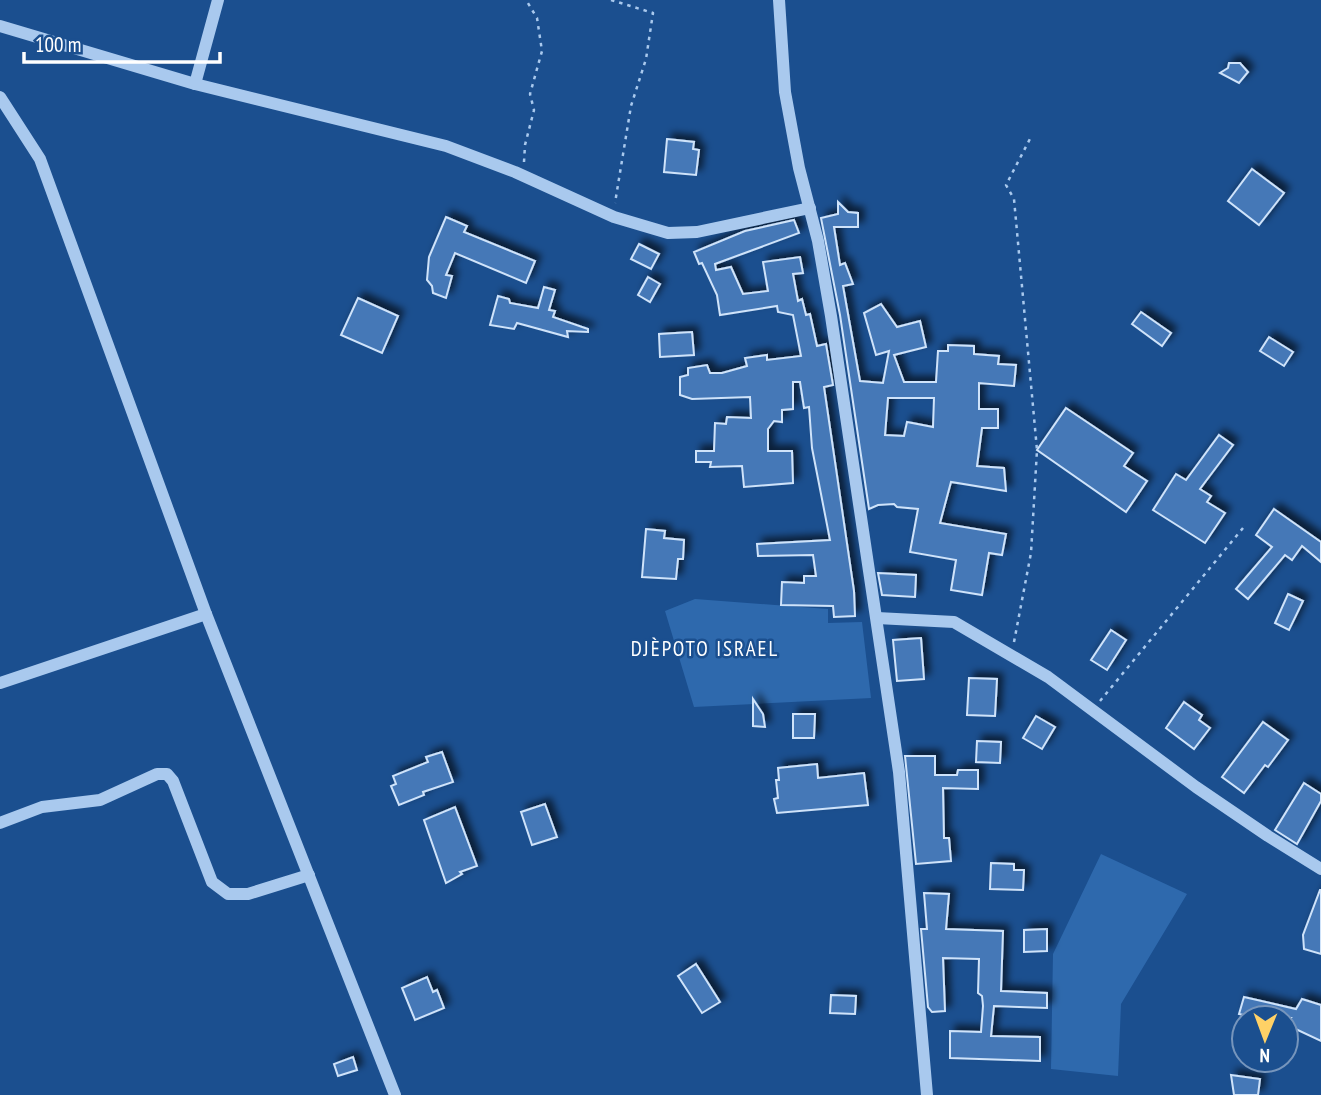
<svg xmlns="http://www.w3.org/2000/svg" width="1321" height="1095" font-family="'PT Sans Narrow',sans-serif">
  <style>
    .green { fill: #2e69ad }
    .building { fill: #4478b7; stroke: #cfe3fa; stroke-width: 2; fill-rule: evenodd; filter: url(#shadow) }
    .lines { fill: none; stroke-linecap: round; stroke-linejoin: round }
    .path { stroke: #a9c9ee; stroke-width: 2.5; stroke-dasharray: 3.5 5; stroke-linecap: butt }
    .minor { stroke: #a9c9ee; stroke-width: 12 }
    .labels { text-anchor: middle; stroke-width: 5; stroke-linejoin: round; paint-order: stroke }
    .neighbourhood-label { font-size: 21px; letter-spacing: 2px; fill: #fff; stroke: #1b4f8f }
  </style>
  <defs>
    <filter id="shadow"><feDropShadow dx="5.5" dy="-5.5" stdDeviation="3.5" flood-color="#0009"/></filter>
  </defs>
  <rect width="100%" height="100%" fill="#1b4f8f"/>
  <g class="green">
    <path d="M695,599L828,609V623L862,622L871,698L694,707L665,611Z"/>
    <path d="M1101,854L1187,894L1121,1004L1118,1076L1051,1069L1053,954Z"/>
  </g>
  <g class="building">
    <path d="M1229,63H1240L1248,72L1239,83L1220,73L1228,68Z"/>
    <path d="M667,139L694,142L693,149L699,150L696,175L664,172Z"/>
    <path d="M1252,169L1284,193L1259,225L1228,201Z"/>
    <path d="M838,202L848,212L858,213V227H834L840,265L845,263L853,284L843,286L860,381L883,383L889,351L876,355L864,313L881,304L897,327L920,321L926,347L894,355L904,382H936L938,351H948V345L974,346V354L999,356L998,364L1016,365L1014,386L979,383V409H998V428H982L977,466L1004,468L1006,491L951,482L940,523L1006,534L1002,555L989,553L982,595L951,590L956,560L910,552L918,509L897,507L894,504L878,505L869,509L840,315L821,218L838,214ZM888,398H934L933,427L907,422L904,436L885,435Z"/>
    <path d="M446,217L467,226L464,232L535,261L526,283L455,253L446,275L452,276L446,298L433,293L432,286L427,280L429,257Z"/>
    <path d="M794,220L799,233L715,264L716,270L731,267L743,294L768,291L763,262L800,257L803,273L793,274L798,301L802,299L806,315L810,314L817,346L826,344L833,385L824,387L854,591L855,616L834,617L833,606L781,605L782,582L804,583V576H816L813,555L758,556L757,544L830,540L812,448L809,407L804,408L800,382H793V409L782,410V422L774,421L768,429V451H792L793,483L744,487L742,466L710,467L711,462H696V451H714L715,423L726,424L727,417L751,418L750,397L692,399L680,395V377L688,375V368L707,365L710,373H722L747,366L745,358L767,355V360L801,356L793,315L778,312L777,306L720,315L717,295L702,263L699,264L694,252L745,231Z"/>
    <path d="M639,244L659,254L651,269L631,259Z"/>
    <path d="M648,277L660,284L650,302L638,295Z"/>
    <path d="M544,287L555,290L549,310L555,311L553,317L588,329V332L567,331L568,337L517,323L514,329L490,325L498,296L509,299L510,303L538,308Z"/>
    <path d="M358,298L398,316L382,353L341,335Z"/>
    <path d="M1141,312L1171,333L1162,346L1132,324Z"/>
    <path d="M692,332L694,355L660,357L659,334Z"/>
    <path d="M1269,337L1293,352L1284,366L1260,351Z"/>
    <path d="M1066,408L1133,453L1124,466L1147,481L1126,512L1037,450Z"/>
    <path d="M1219,435L1233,445L1200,489L1211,496L1207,502L1225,513L1205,543L1153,510L1176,474L1186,480Z"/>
    <path d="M1274,509L1321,542V562L1302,546L1292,560L1285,555L1248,599L1236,589L1272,547L1256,535Z"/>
    <path d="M646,529L665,531L664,538L684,540L683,559H678L676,579L642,577Z"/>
    <path d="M878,573L916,575L915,597L882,595Z"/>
    <path d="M1288,594L1303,601L1289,630L1275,623Z"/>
    <path d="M1111,630L1126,640L1107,670L1091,660Z"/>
    <path d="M921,638L924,679L897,681L893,640Z"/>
    <path d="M969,678L997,679L995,716L967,715Z"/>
    <path d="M753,699L763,714L765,727L753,726Z"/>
    <path d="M1184,702L1202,715L1199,720L1210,728L1194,749L1166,728Z"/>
    <path d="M793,714H815L814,738H793Z"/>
    <path d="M1036,716L1055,727L1042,749L1023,738Z"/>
    <path d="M1263,722L1288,740L1268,767L1265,765L1244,793L1222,777Z"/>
    <path d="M977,741L1001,742L1000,763L976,762Z"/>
    <path d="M442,752L453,782L423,792L424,795L399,805L391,786L396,784L393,776L428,762L426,757Z"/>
    <path d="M905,756H935V775H957L958,770H978V789L943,788L944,838H949L951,861L916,864Z"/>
    <path d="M817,764L818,778L864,773L868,805L777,813L774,799L778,798L776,780H779L778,768Z"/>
    <path d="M1304,783L1321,794V801L1297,844L1275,830Z"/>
    <path d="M545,804L557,837L532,845L521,812Z"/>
    <path d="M455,807L477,866L460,872L462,874L446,883L424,820Z"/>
    <path d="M991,863L1014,864V870H1024L1023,890L990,889Z"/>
    <path d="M1320,890H1321V954L1304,949L1303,935Z"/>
    <path d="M924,893L949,894L946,929L1003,931L1001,991L1047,993V1008L994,1006L991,1036L1040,1037V1061L950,1058V1031L981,1032L983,1006L982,996L978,993L979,959L943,958L945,1011L932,1012L928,1007L921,929H927Z"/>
    <path d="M1047,929V951L1024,952V930Z"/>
    <path d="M696,964L720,1002L702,1013L678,976Z"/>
    <path d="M427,977L433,992L437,990L444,1008L415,1020L402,988Z"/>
    <path d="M831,995L856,996L855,1014L830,1013Z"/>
    <path d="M1244,997L1296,1009L1302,999L1321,1005V1041L1287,1025L1291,1018H1257L1239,1014Z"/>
    <path d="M353,1057L357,1070L338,1076L334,1064Z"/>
    <path d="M1231,1075L1260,1079L1258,1095H1234Z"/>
  </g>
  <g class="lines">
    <g class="path">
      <path d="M611,0L653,13L646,59L631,106L615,203"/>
      <path d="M524,162L525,145L534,110L530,94L542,51L537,18L526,0"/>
      <path d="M1014,642L1031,553L1037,450L1014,199L1006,185L1032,135"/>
      <path d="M1100,701L1243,528"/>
    </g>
    <g class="minor">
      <path d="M779,0L785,92L799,168L818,241L831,316L899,772L927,1095"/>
      <path d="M0,26L195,84L446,146L515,172L614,217L668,233L697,232L810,208"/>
      <path d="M195,84L218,0"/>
      <path d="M0,97L40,159L206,614L395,1095"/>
      <path d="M877,618L954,622L1048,677L1196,787L1268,836L1321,869"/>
      <path d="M0,683L206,614"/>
      <path d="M0,823L42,807L100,800L157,774H167L173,781L212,882L228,894H248L309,875"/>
    </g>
  </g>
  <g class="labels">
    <g class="neighbourhood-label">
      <text x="705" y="656">DJÈPOTO ISRAEL</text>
    </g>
  </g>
  <g transform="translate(1265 1039) rotate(181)"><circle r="33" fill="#1b4f8f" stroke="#7695bc" stroke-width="2"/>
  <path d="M0-5L12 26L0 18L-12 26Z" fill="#ffd166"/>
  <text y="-10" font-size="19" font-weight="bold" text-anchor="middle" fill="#ffffff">N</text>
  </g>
  <path d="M24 52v10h196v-10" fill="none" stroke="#ffffff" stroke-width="3.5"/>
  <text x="35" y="52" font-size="21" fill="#ffffff" stroke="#1b4f8f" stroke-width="5" paint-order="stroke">100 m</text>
</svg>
